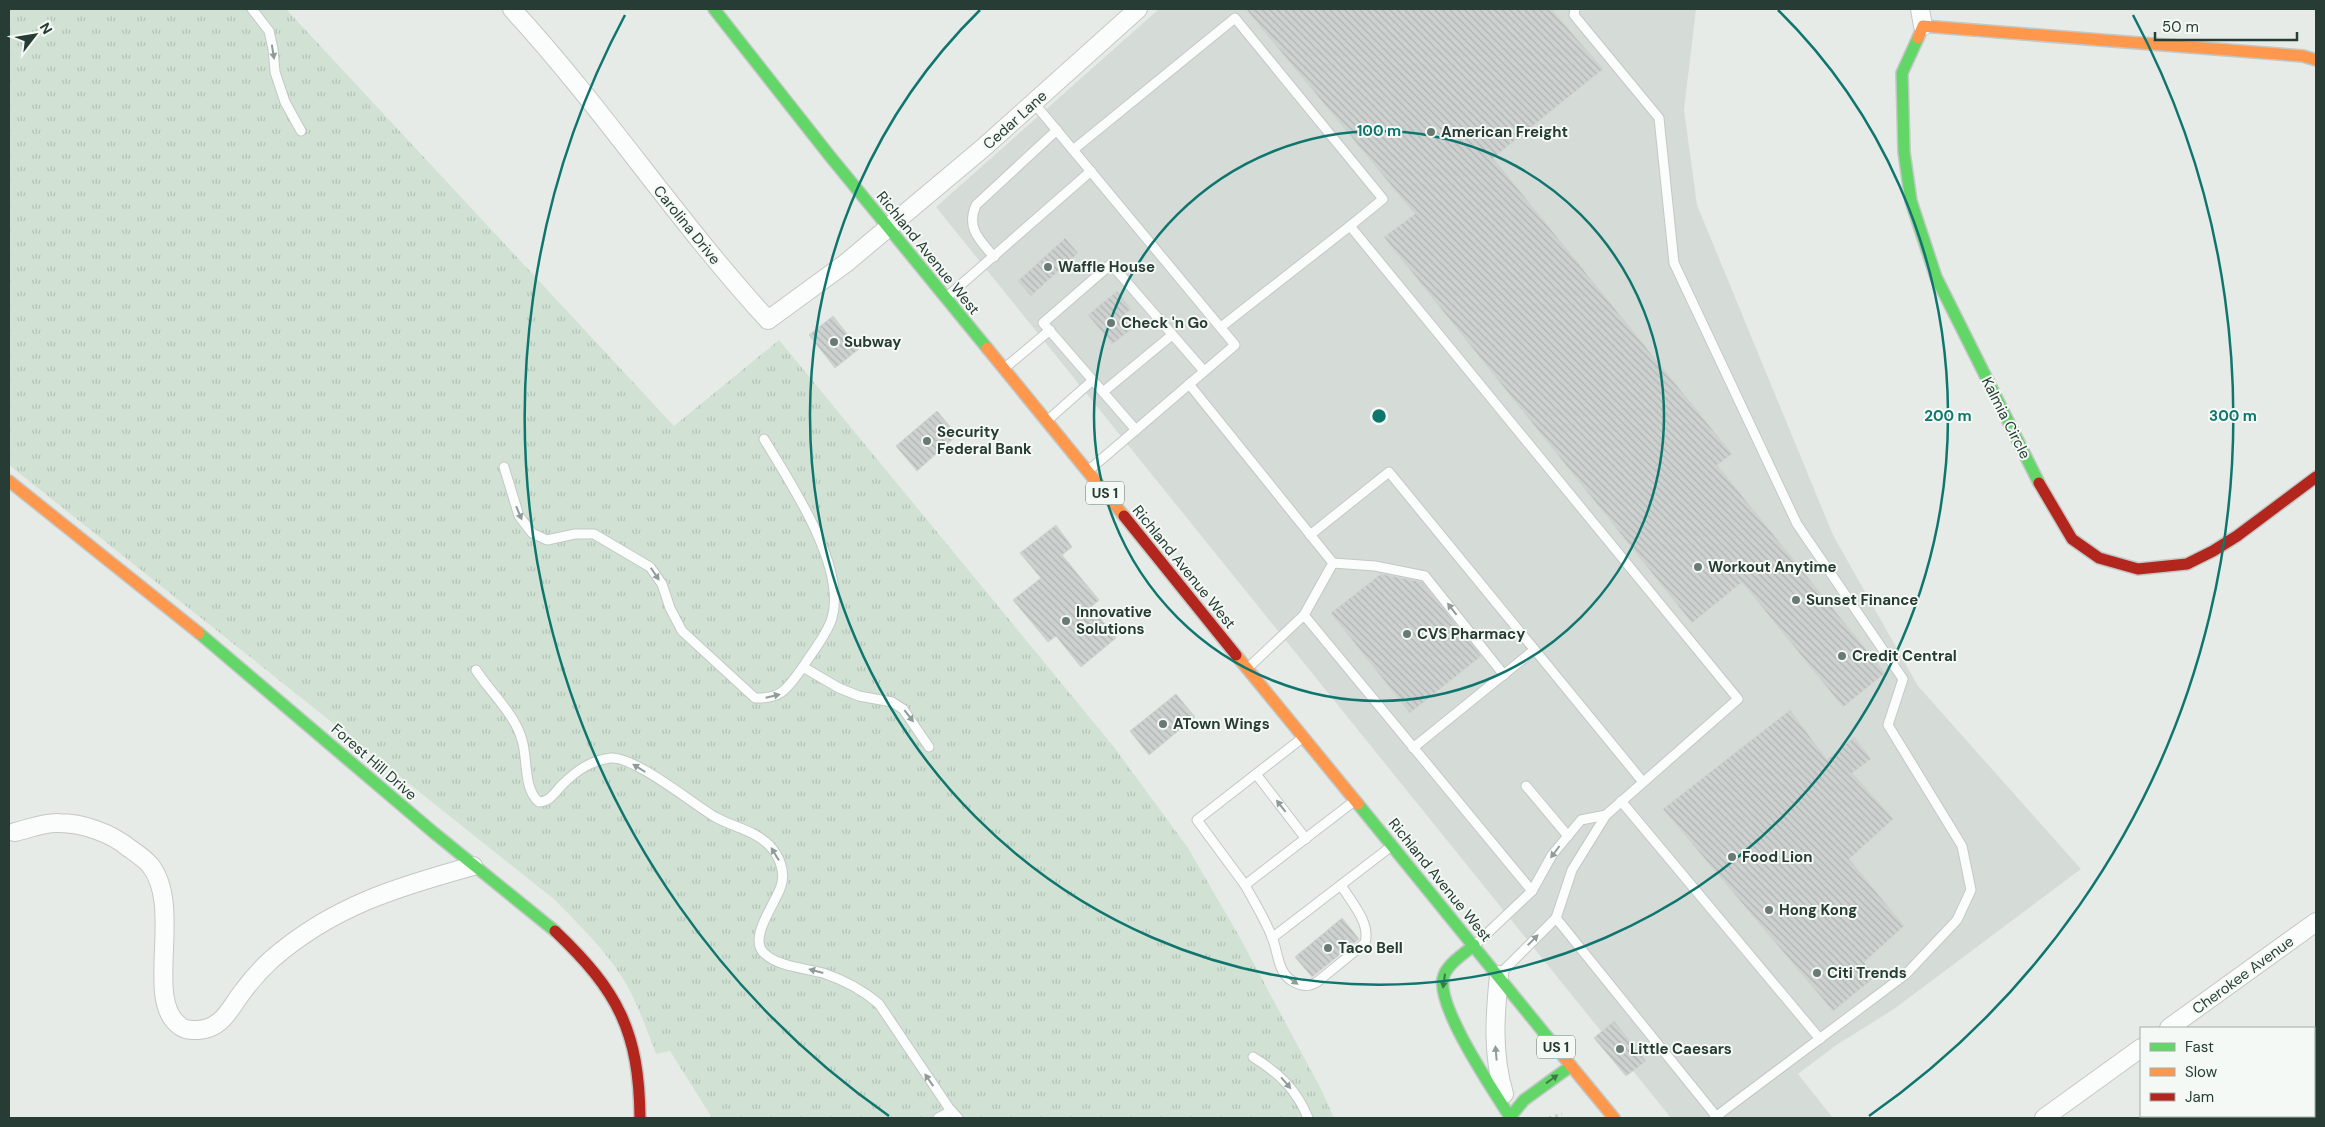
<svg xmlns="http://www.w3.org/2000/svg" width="2325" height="1127" font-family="'DM Sans',sans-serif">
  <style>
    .built { fill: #d5dcd8 }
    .grass { fill: url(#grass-tufts) }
    .building { fill: url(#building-back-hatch); stroke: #cfd4d1 }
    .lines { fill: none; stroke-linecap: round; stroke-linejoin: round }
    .lane-casing { stroke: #c3c8c5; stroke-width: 11 }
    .street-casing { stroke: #c3c8c5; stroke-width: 20 }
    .fast-casing { stroke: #c2c8c5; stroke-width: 14 }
    .slow-casing { stroke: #c2c8c5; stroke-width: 14 }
    .jam-casing { stroke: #c2c8c5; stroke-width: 14 }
    .path { stroke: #c3cac6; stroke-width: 3; stroke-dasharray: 2.5 4; stroke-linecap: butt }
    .lane { stroke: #fbfcfc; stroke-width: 9 }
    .street { stroke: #fbfcfc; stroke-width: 18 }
    .fast { stroke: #63d668; stroke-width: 11 }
    .slow { stroke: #ff974d; stroke-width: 11 }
    .jam { stroke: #b3261e; stroke-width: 11 }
    .oneway { fill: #909c98 }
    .oneway2 { fill: #3e7a49 }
    .ring { fill: none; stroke: #0f766e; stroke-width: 2.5 }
    .poi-dot { fill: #697973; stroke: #f5f9f6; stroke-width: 2 }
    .labels { text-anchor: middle; stroke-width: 4; stroke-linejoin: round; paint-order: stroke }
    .shield { fill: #f5f9f6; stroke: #64756e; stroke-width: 1 }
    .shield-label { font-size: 14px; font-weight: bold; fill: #263c34 }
    .street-label { font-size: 15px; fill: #263c34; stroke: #f5f9f6 }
    .poi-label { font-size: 15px; font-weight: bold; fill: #263c34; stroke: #f5f9f6; text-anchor: start }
    .centre { fill: #0f766e; stroke: #f5f9f6; stroke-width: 2.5 }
    .ring-label { font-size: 15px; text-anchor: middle; font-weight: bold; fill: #0f766e; stroke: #f5f9f6; stroke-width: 4; stroke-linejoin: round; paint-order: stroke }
  </style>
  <defs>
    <pattern id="grass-tufts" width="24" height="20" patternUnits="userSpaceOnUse" patternTransform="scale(1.25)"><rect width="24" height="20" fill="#d1e2d4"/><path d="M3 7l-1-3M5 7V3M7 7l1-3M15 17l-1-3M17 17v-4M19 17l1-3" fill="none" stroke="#b3c3b7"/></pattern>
    <pattern id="building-back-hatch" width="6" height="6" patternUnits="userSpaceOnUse" patternTransform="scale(1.25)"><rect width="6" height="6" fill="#cdd2d0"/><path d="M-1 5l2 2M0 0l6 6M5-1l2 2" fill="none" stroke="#b0b5b3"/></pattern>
  </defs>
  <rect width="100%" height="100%" fill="#e6ebe8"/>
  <path class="built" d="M1159,9H1696L1684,110L1697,205L1833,535L1918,686L2081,869L1894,1009L1835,1046L1798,1074L1833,1118H1671L936,207Z"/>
  <path class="grass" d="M9,9H286L674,426L779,340L1114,747L1188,848L1239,936L1321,1089L1334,1118H712L670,1051L656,1054C648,1033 641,1013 631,993C613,957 583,929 555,900L9,465Z"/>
  <g class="building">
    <path d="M1246,9H1551L1603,69L1493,158L1732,454L1717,465L1885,673L1843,707L1742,582L1692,623L1384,237L1415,214Z"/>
    <path d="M1065,238L1078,253L1031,296L1018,281Z"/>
    <path d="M1117,291L1131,309L1122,317L1132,329L1112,344L1088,315Z"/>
    <path d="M833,316L859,349L835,368L809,335Z"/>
    <path d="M937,411L957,435L917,471L896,446Z"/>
    <path d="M1056,525L1072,547L1062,555L1099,600L1091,607L1116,638L1081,667L1056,636L1048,642L1013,600L1041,578L1020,553Z"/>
    <path d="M1381,574L1422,582L1481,656L1410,713L1331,613Z"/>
    <path d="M1176,694L1195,717L1149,755L1130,731Z"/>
    <path d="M1790,710L1827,760L1854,737L1871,759L1852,773L1893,819L1849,859L1904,926L1864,962L1875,977L1833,1011L1663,809Z"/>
    <path d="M1342,918L1359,939L1312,977L1295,957Z"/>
    <path d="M1614,1021L1646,1061L1626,1076L1594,1038Z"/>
  </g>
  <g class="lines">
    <defs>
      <g id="lane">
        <path d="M252,9L269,31L273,49L275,72L285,102L301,131"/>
        <path d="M1575,9L1574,15L1659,118L1674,263L1797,524L1903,679L1888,725L1962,846L1971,890L1957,920L1906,974L1714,1118"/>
        <path d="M1034,103L1235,345L1089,470"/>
        <path d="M1073,150L1235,18L1383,199L1350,226"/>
        <path d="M994,257C979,239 966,228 976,205L1057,130"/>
        <path d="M948,296L1091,171"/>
        <path d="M1221,327L1350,226L1738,699L1606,815L1572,870L1556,918L1501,973"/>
        <path d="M1006,367L1050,330"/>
        <path d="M1189,384L1333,563L1304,615"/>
        <path d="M1103,392L1172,335"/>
        <path d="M1049,419L1093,380"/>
        <path d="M1136,430L1043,323L1111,264L1204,371"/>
        <path d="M764,439C790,482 847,567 832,618C827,635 812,652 803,667"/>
        <path d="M504,467L519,516L532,533L547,540L575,534H594L650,567L662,584L670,608L682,631L755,698C783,699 787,688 803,667L839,688L859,696L892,702L903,709L929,747"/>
        <path d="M1310,535L1389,472L1643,782"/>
        <path d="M1333,563L1375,566L1425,576L1504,675"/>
        <path d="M1250,666L1304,615L1532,891"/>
        <path d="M476,670C490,692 515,714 522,740C528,759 523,789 539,802C551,801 554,793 562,785C576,771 591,760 611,758C634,756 693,804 715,817C733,827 754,830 769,845C779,855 786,872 781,886C776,903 749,936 763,952C777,967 805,968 823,973C844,980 863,990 879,1004L949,1108L958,1118"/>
        <path d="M1301,739L1197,820L1245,885L1353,802"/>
        <path d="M1413,748L1534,650"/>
        <path d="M1256,774L1306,839"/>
        <path d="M1526,786L1568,836"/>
        <path d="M1621,801L1820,1039"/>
        <path d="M1245,885C1254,902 1265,919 1272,937C1279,954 1277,975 1296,983C1303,987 1310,986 1317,982L1365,943C1371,923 1351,902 1341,885"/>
        <path d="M1556,918L1716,1116"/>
        <path d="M1272,938L1389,848"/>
        <path d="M1477,943L1532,891L1552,855L1581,820L1606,815"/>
        <path d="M1253,1057C1279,1073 1297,1090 1308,1118"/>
        <path d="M938,1118L951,1111"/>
      </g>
      <g id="street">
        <path d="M512,9C603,108 677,221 768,320L846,263L983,148L1138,9"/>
        <path d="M1920,9L1923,26"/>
        <path d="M15,832C28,829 45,822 59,823C82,823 111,833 129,848C136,853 144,858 150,865C184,907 143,1001 180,1026C184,1030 192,1030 198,1030C224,1028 230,1007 244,990C252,979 262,968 272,959C333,906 397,887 473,866"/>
        <path d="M1499,975C1495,1015 1492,1054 1504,1094"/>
        <path d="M2169,1028L2316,922"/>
        <path d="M2044,1118L2141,1048"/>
      </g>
      <g id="fast">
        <path d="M714,9L829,155L987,348"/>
        <path d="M1918,38L1902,73L1904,152L1911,201L1936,277L2039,483"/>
        <path d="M199,633L433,832L555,931"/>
        <path d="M1358,804L1558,1050"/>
        <path d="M1474,945C1464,954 1445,965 1443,979C1438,1009 1493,1090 1510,1117L1524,1100L1571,1066"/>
      </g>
      <g id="slow">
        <path d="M1918,38L1923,26L2303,56L2316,60"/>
        <path d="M987,348L1124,516"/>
        <path d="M9,481L199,633"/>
        <path d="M1236,655L1358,804"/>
        <path d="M1558,1050L1614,1118"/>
      </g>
      <g id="jam">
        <path d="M2039,483L2072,539L2099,558L2138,569L2187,564L2213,551L2237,536L2316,477"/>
        <path d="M1124,516L1236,655"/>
        <path d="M555,931C618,991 639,1031 640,1118"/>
      </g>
    </defs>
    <use href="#lane" class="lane-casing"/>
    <use href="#street" class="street-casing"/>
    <use href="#fast" class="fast-casing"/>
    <use href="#slow" class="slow-casing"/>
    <use href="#jam" class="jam-casing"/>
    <path class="path" d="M1549,1118L1562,1114"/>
    <use href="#lane" class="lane"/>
    <use href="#street" class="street"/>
    <use href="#fast" class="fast"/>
    <use href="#slow" class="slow"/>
    <use href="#jam" class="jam"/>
  </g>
  <defs><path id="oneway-solid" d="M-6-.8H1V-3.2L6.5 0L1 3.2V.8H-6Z" transform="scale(1.25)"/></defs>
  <g class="oneway">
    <use href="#oneway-solid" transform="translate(273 52) rotate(81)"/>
    <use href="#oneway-solid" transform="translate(519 513) rotate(67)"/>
    <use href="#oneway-solid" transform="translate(655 574) rotate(56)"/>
    <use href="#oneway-solid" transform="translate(1452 609) rotate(-128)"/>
    <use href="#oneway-solid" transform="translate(773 696) rotate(-13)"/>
    <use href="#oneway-solid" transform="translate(909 716) rotate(52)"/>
    <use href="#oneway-solid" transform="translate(639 768) rotate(-148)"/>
    <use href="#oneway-solid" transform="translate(1281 806) rotate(-128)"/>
    <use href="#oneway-solid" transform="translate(1555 852) rotate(127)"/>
    <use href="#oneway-solid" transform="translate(775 854) rotate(-122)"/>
    <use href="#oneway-solid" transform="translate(1533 940) rotate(-45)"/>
    <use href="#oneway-solid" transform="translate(816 971) rotate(-165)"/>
    <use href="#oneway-solid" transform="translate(1292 980) rotate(35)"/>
    <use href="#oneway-solid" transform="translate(1496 1053) rotate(-95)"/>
    <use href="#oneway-solid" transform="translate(929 1080) rotate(-125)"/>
    <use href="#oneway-solid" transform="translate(1286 1083) rotate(49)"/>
  </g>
  <g class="oneway2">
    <use href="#oneway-solid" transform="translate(1444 981) rotate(98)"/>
    <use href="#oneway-solid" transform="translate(1552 1079) rotate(-36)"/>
  </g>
  <g class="ring">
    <circle cx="1379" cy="416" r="285"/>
    <path d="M1778 10A569 569 0 1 1 980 10"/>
    <path d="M889 1116A854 854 0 0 1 625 15M2133 15A854 854 0 0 1 1869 1116"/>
  </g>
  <g class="poi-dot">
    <circle cx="1431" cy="132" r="5"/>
    <circle cx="1048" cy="267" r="5"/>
    <circle cx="1111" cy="323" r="5"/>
    <circle cx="834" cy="342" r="5"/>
    <circle cx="927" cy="441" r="5"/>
    <circle cx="1698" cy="567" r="5"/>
    <circle cx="1796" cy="600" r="5"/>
    <circle cx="1066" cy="621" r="5"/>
    <circle cx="1407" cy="634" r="5"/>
    <circle cx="1842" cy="656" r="5"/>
    <circle cx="1163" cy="724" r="5"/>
    <circle cx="1732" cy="857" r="5"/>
    <circle cx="1769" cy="910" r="5"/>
    <circle cx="1328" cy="948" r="5"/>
    <circle cx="1817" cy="973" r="5"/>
    <circle cx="1620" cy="1049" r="5"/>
  </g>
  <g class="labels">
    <g class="shield">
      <rect x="1086" y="481.5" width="38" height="23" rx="4"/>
      <rect x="1537" y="1035.5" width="38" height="23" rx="4"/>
    </g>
    <g class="shield-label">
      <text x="1105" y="498">US 1</text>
      <text x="1556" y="1052">US 1</text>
    </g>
    <g class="street-label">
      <text transform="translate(1015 120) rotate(-42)" y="5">Cedar Lane</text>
      <text transform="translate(687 225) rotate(51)" y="5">Carolina Drive</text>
      <text transform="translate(928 253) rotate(51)" y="5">Richland Avenue West</text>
      <text transform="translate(2006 418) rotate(63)" y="5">Kalmia Circle</text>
      <text transform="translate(1184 567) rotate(51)" y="5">Richland Avenue West</text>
      <text transform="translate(374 762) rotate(41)" y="5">Forest Hill Drive</text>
      <text transform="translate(1440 880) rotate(51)" y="5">Richland Avenue West</text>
      <text transform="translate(2243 975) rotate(-36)" y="5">Cherokee Avenue</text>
    </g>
    <g class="poi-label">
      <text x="1441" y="137">American Freight</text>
      <text x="1058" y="272">Waffle House</text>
      <text x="1121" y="328">Check 'n Go</text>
      <text x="844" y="347">Subway</text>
      <text x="937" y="437">Security<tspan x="937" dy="17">Federal Bank</tspan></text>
      <text x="1708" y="572">Workout Anytime</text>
      <text x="1806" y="605">Sunset Finance</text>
      <text x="1076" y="617">Innovative<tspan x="1076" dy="17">Solutions</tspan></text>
      <text x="1417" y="639">CVS Pharmacy</text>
      <text x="1852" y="661">Credit Central</text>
      <text x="1173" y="729">ATown Wings</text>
      <text x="1742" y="862">Food Lion</text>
      <text x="1779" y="915">Hong Kong</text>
      <text x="1338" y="953">Taco Bell</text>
      <text x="1827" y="978">Citi Trends</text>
      <text x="1630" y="1054">Little Caesars</text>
    </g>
  </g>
  <circle cx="1379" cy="416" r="8" class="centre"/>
  <g class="ring-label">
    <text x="1379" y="136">100 m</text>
    <text x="1948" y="421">200 m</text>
    <text x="2233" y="421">300 m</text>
  </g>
  <rect width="2325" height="1127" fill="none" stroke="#263c34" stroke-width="20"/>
  <rect x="2140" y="1027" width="175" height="90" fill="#f5f9f6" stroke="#a2ada8"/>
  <rect x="2150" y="1043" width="25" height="8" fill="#63d668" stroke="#a2ada8"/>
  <text x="2185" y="1052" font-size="15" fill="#263c34">Fast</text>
  <rect x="2150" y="1068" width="25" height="8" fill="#ff974d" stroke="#a2ada8"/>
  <text x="2185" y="1077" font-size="15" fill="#263c34">Slow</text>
  <rect x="2150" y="1093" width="25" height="8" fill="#b3261e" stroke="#a2ada8"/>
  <text x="2185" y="1102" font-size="15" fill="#263c34">Jam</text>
  <g transform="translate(35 35) rotate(59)" stroke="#f5f9f6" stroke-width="4" paint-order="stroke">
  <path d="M0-4L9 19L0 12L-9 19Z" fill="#263c34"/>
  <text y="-8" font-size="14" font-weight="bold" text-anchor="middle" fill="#263c34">N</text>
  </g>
  <path d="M2155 32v8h142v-8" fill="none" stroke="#263c34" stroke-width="2.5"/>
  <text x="2162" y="32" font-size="15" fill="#263c34" stroke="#f5f9f6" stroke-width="4" paint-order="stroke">50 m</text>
</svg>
